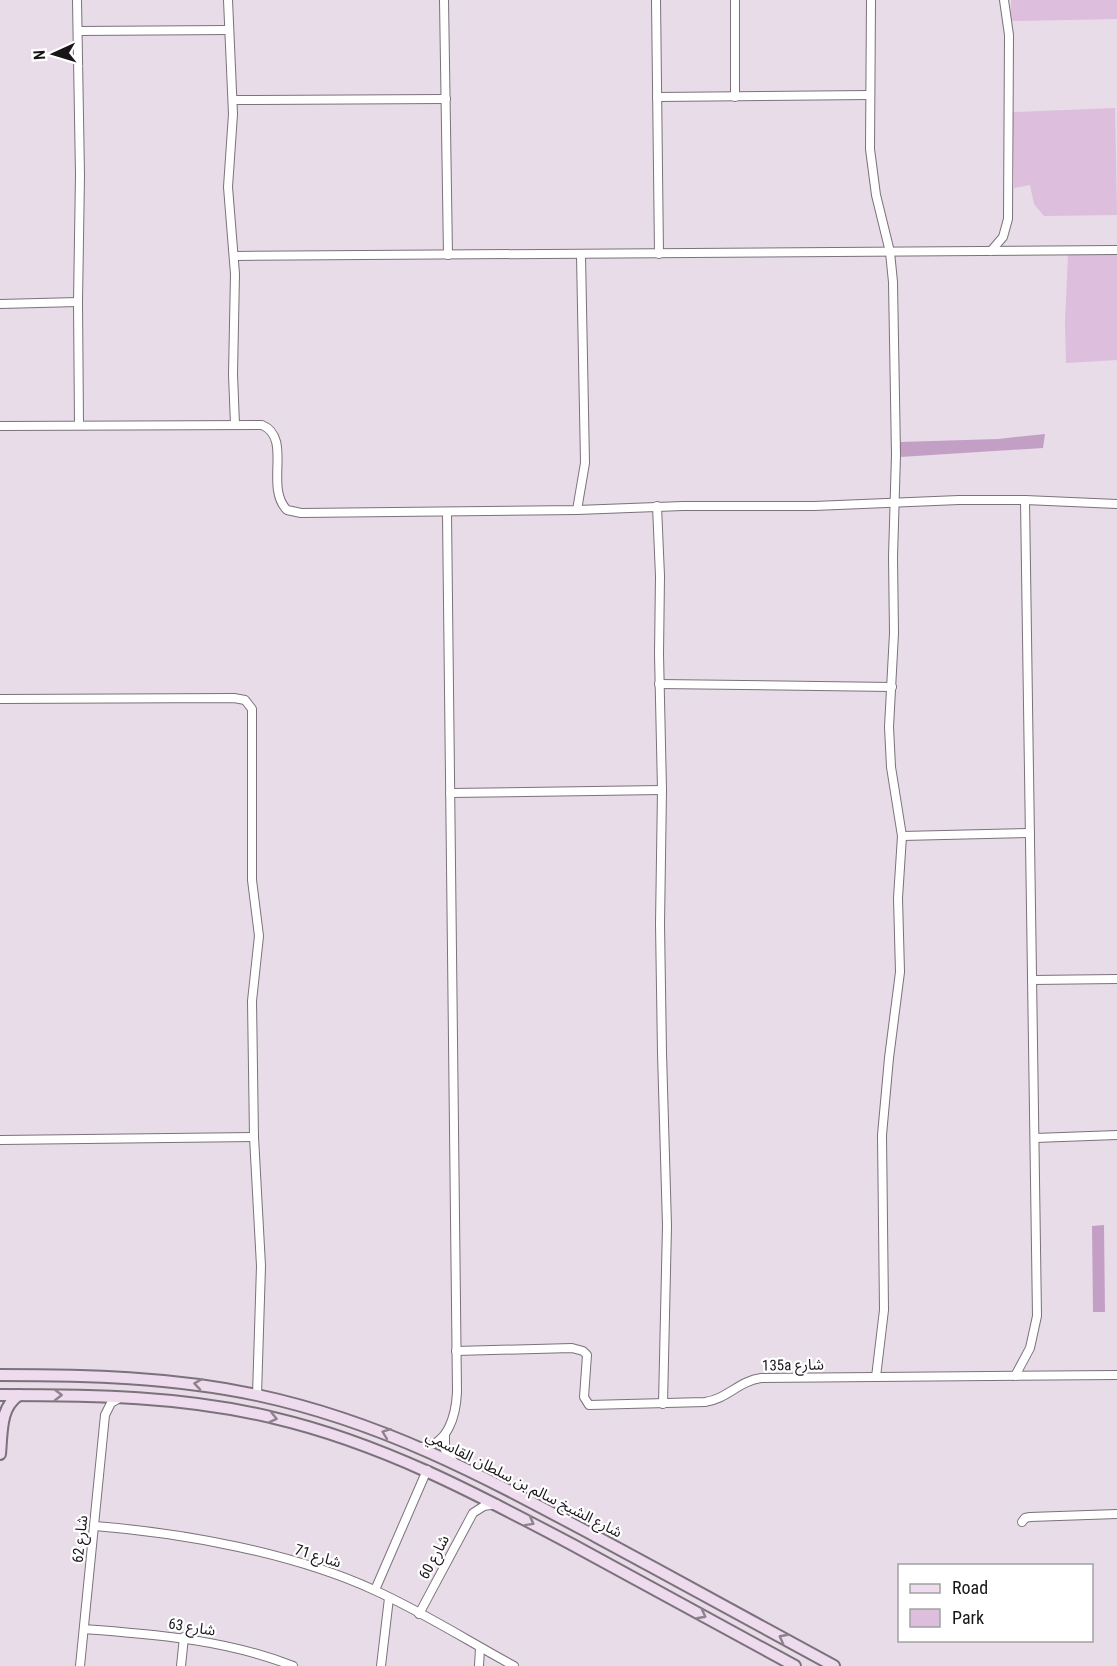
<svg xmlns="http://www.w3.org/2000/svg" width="1117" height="1666" font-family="'Roboto Condensed','Noto Sans Arabic',sans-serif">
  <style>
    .green { fill: #ddbedd }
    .forest { fill: #c49fc5 }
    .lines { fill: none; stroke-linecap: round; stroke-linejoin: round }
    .street-casing { stroke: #7b727b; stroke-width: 10 }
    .secondary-casing { stroke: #7b727b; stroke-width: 14 }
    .street { stroke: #fff; stroke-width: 8 }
    .secondary { stroke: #eedcee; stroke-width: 10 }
    .oneway { stroke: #8e828e }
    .labels { text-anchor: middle; stroke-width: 4.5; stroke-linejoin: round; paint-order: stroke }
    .street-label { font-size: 15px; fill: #191519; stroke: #fff }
  </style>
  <rect width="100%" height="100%" fill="#e7dce7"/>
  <g class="green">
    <path d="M1011,0H1117V19L1011,21Z"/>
    <path d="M1115,108L1117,215L1044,216L1034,204L1030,185L1014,188L1013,112Z"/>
    <path d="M1068,255H1117V360L1066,363L1065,322Z"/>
  </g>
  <g class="forest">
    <path d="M1045,434L1043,448L900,457V442L998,439Z"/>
    <path d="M1104,1225L1105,1312H1093L1092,1226Z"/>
  </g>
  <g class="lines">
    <defs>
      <g id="street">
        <path d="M77,0L80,175L78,302L79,425"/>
        <path d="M228,0L233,114L228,187L235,274L233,374L235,425"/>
        <path d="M444,0L448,255"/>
        <path d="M656,0L659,254"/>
        <path d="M871,0L870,149L876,195L890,252L893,282L896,455L893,557L894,633L889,727L891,767L902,836L898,898L900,972L889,1058L882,1135L884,1310L876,1377"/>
        <path d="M78,31L229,30"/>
        <path d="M657,97L870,95"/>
        <path d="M735,97V0"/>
        <path d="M233,100L446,99"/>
        <path d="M991,251L1003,237L1008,219L1009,35L1004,0"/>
        <path d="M234,256L1117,250"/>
        <path d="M0,304L78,302"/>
        <path d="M0,426L262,425C293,438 264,487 287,510L301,513L577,510L683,506H814L959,500H1025L1117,504"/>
        <path d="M657,506L660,576L659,654L662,790L660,924L662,1053L667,1226L663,1404"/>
        <path d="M577,510L585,463L581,255"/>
        <path d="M659,684L892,687"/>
        <path d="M0,699L234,698L245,700L252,709V880L259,936L252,1001L254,1137L261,1266L257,1395"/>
        <path d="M450,793L662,790"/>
        <path d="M902,836L1030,833"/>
        <path d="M1032,980L1117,979"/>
        <path d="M1035,1138L1117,1135"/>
        <path d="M0,1140L254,1137"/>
        <path d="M456,1351L572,1348L583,1351L587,1355L584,1397L589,1405L705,1402C727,1399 739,1381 761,1378L1117,1375"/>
        <path d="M1015,1376L1030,1348L1037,1316L1025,500"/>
        <path d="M445,1436V1450L453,1461"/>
        <path d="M421,1447C448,1446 456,1415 457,1392L447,513"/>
        <path d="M1022,1522L1025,1518L1030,1517L1117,1514"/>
        <path d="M95,1526C184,1533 293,1553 374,1590C421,1611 468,1641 514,1666"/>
        <path d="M375,1590L427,1470"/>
        <path d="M419,1614L473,1513L484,1506L496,1504"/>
        <path d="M84,1629C157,1635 224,1639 293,1666"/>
        <path d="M80,1666L105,1415L111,1403L121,1397"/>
        <path d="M181,1666L184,1637"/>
        <path d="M381,1666L389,1598"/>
        <path d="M479,1666L480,1648"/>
      </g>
      <g id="secondary">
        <path d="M0,1375C87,1375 172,1377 257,1395C383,1422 483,1476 595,1536C675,1579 755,1623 834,1666"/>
        <path d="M0,1395C93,1395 184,1396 274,1418C381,1443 477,1494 573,1545C647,1586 721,1626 795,1666"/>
        <path d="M0,1454C2,1433 0,1407 19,1395"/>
      </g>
    </defs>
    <use href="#street" class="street-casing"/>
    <use href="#secondary" class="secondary-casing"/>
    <use href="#street" class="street"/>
    <use href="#secondary" class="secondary"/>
  </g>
  <defs><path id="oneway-chevron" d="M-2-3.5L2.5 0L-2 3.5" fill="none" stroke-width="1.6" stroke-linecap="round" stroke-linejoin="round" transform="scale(1.5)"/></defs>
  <g class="oneway">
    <use href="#oneway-chevron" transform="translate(198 1384) rotate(-171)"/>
    <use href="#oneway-chevron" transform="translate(58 1395)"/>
    <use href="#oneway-chevron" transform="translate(273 1418) rotate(13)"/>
    <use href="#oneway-chevron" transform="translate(386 1433) rotate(-159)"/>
    <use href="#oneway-chevron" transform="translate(530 1522) rotate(29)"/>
    <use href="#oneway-chevron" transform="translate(702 1615) rotate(28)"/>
    <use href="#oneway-chevron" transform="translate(783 1638) rotate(-152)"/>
  </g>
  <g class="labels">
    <g class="street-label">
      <text transform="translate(793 1365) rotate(-1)" y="5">135a شارع</text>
      <text transform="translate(524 1484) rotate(27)" y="5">شارع الشيخ سالم بن سلطان القاسمي</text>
      <text transform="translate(80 1539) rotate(-84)" y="5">شارع 62</text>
      <text transform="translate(318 1556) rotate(17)" y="5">شارع 71</text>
      <text transform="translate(434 1557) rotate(-62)" y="5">شارع 60</text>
      <text transform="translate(192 1627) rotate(9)" y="5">شارع 63</text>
    </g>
  </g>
  <rect x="898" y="1564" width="195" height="78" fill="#ffffff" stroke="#a3a1a3" stroke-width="1.5"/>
  <rect x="910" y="1584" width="30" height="9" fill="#eedcee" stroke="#a3a1a3" stroke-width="1.5"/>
  <text x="952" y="1594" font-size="18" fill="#191519">Road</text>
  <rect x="910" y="1609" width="30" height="18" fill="#ddbedd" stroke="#a3a1a3" stroke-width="1.5"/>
  <text x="952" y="1624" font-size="18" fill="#191519">Park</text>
  <g transform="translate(54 54) rotate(266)" stroke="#ffffff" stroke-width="4.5" paint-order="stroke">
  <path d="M0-4.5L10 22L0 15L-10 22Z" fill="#191519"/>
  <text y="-9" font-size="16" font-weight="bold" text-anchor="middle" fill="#191519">N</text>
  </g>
</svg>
